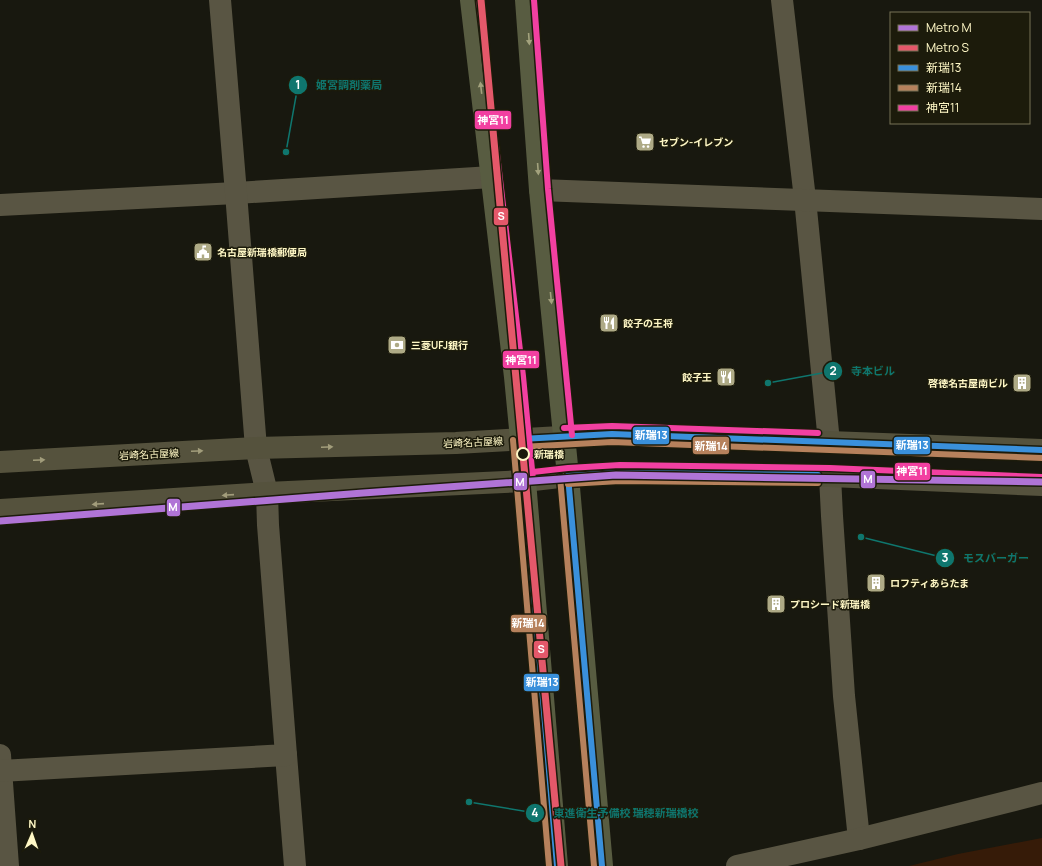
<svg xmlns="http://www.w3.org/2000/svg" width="1042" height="866" font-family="Manrope,'Noto Sans JP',sans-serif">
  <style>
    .water { fill: #361b08 }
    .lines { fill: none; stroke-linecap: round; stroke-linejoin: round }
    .minor { stroke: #595543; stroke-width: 22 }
    .secondary { stroke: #55523d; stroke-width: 22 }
    .primary { stroke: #585c41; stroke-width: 22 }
    .bus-1-casing { stroke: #1c1b0b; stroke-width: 9 }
    .bus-2-casing { stroke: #1c1b0b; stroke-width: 9 }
    .bus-3-casing { stroke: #1c1b0b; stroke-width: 9 }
    .bus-1 { stroke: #3a90db; stroke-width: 6 }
    .bus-2 { stroke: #b6815c; stroke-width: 6 }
    .bus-3 { stroke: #f240a1; stroke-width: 6 }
    .metro-1-casing { stroke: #1c1b0b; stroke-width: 10 }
    .metro-2-casing { stroke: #1c1b0b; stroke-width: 10 }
    .metro-1 { stroke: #b074d6; stroke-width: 7 }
    .metro-2 { stroke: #e4586a; stroke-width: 7 }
    .oneway { fill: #a3a27d }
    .oneway2 { fill: #a29d7b }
    .stop-dot { fill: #1c1b0b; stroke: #fff8c6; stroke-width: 2 }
    .labels { text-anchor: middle; stroke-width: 3; stroke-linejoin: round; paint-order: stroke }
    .poi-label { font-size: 10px; font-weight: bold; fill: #fff8c6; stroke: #1c1b0b; text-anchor: start }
    .street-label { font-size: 10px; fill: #fff8c6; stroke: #1c1b0b }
    .stop-label { font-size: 10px; font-weight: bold; fill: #fff8c6; stroke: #1c1b0b; text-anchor: start }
    .leader { fill: none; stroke: #0f766e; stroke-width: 1.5 }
    .callout-dot { fill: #0f766e; stroke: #1c1b0b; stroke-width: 1.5 }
    .mark-label { font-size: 12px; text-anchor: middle; font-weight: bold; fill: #fff }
    .callout-label { font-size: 11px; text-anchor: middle; font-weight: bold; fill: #0f766e; stroke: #1c1b0b; stroke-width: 3; stroke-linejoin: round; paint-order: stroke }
    .line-badge { stroke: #1c1b0b; stroke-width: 1.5 }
    .badge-label { font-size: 11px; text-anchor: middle; font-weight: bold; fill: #fff }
  </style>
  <rect width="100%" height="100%" fill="#18180f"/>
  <path class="water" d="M1042,838V866H909L958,854Z"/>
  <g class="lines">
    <g class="minor">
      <path d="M782,0L805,199L829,442"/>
      <path d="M540,190L1042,209"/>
      <path d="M0,205L236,193L492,177"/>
      <path d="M830,476L832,516L844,696L859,839"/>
      <path d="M0,755L8,866"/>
      <path d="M286,755L295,866"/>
      <path d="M0,771L286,755L268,525L267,493L256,448L236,193L220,0"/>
      <path d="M737,866L859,839L1042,793"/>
    </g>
    <g class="secondary">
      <path d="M0,462L256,448L456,443L612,434L1042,450"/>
      <path d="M0,510L267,493L525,481L568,476L620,473L830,476L1042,485"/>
    </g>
    <g class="primary">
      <path d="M471,0L515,377L521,439L525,481L557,866"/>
      <path d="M526,0L540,190L568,476L602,866"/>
    </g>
    <defs>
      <g id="bus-1">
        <path d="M521,439L612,434L1042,450"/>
        <path d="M521,439L557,866"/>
        <path d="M568,476L620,473L818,475"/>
        <path d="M568,476L602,866"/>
      </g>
      <g id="bus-2">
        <path d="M513,440L549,866"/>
        <path d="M521,447L612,442L1042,458"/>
        <path d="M560,477L594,866"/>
        <path d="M568,484L620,481L818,483"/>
      </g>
      <g id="bus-3">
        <path d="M479,0L523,376L533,480"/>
        <path d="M534,0L548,189L572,435"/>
        <path d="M564,428L612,426L818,433"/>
        <path d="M524,473L568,468L620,465L830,468L1042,477"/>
      </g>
    </defs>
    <use href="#bus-1" class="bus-1-casing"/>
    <use href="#bus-2" class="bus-2-casing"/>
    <use href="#bus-3" class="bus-3-casing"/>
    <use href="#bus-1" class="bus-1"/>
    <use href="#bus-2" class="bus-2"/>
    <use href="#bus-3" class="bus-3"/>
    <defs>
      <path id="metro-1" d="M0,521L363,493L616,475L1042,482"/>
      <path id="metro-2" d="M481,0L561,866"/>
    </defs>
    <use href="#metro-1" class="metro-1-casing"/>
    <use href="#metro-2" class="metro-2-casing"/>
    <use href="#metro-1" class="metro-1"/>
    <use href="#metro-2" class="metro-2"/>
  </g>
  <defs><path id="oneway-solid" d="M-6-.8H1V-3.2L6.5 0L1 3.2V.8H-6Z"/></defs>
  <g class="oneway">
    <use href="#oneway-solid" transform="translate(529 39) rotate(86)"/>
    <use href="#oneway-solid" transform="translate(481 88) rotate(-97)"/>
    <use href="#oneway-solid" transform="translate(538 169) rotate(86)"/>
    <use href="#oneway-solid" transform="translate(551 298) rotate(84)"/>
  </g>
  <g class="oneway2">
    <use href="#oneway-solid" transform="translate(327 447) rotate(-2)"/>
    <use href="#oneway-solid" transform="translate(197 451) rotate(-3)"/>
    <use href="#oneway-solid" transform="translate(39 460) rotate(-3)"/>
    <use href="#oneway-solid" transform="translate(228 495) rotate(176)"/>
    <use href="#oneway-solid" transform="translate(98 504) rotate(176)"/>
  </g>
  <defs>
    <symbol id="supermarket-square" viewBox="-11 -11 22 22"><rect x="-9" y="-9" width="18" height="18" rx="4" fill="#aeaa86" stroke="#1c1b0b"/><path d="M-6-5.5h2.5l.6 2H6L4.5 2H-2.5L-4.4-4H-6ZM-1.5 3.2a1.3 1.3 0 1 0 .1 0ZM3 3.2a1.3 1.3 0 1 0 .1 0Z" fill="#fff"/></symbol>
    <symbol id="civic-square" viewBox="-11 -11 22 22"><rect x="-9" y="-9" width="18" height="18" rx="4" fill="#aeaa86" stroke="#1c1b0b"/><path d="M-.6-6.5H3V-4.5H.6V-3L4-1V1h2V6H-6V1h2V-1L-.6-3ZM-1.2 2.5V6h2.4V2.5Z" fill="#fff"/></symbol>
    <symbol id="restaurant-square" viewBox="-11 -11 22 22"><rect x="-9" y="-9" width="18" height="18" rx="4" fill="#aeaa86" stroke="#1c1b0b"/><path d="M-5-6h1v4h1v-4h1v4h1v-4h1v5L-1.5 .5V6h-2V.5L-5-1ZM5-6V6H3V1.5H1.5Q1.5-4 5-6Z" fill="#fff"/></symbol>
    <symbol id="bank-square" viewBox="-11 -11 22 22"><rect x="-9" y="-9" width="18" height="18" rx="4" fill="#aeaa86" stroke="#1c1b0b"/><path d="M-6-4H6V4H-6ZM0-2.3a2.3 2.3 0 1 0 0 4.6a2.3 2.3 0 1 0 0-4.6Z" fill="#fff"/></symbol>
    <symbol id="building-square" viewBox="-11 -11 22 22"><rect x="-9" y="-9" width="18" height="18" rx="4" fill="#aeaa86" stroke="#1c1b0b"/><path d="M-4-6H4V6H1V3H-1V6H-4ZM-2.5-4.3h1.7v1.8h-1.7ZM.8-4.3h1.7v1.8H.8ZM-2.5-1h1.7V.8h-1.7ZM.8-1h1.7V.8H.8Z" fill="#fff"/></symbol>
  </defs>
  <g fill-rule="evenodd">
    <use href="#supermarket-square" x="634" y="131" width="22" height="22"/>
    <use href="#civic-square" x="192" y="241" width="22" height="22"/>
    <use href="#restaurant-square" x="598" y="312" width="22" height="22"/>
    <use href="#bank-square" x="386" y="334" width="22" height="22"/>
    <use href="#restaurant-square" x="715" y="366" width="22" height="22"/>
    <use href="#building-square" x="1011" y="372" width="22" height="22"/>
    <use href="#building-square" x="865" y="572" width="22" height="22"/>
    <use href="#building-square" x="765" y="593" width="22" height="22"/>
  </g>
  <circle class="stop-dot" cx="523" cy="454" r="6"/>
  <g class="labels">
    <g class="poi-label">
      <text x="659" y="146">セブン-イレブン</text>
      <text x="217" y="256">名古屋新瑞橋郵便局</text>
      <text x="623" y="327">餃子の王将</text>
      <text x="411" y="349">三菱UFJ銀行</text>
      <text x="712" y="381" text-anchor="end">餃子王</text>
      <text x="1008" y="387" text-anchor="end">啓徳名古屋南ビル</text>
      <text x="890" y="587">ロフティあらたま</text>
      <text x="790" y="608">プロシード新瑞橋</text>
    </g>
    <g class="street-label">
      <text transform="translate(473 442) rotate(-3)" y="4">岩崎名古屋線</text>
      <text transform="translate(149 454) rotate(-3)" y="4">岩崎名古屋線</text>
    </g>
    <g class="stop-label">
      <text x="534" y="458">新瑞橋</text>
    </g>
  </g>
  <path class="leader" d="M286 152L298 85M768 383L833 371M861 537L945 558M469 802L535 813"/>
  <g class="callout-dot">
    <circle cx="286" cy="152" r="4"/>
    <circle cx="768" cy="383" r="4"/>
    <circle cx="861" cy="537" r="4"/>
    <circle cx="469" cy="802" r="4"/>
    <circle cx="298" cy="85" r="10"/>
    <circle cx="833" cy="371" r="10"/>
    <circle cx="945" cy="558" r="10"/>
    <circle cx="535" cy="813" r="10"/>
  </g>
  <g class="mark-label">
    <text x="298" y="89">1</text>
    <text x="833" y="375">2</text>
    <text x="945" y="562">3</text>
    <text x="535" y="817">4</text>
  </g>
  <g class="callout-label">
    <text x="349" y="89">姫宮調剤薬局</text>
    <text x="873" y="375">寺本ビル</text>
    <text x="996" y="562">モスバーガー</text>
    <text x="626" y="817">東進衛生予備校 瑞穂新瑞橋校</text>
  </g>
  <g class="line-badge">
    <rect x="474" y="110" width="38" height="20" rx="4" fill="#f240a1"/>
    <rect x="493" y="207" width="16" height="19" rx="4" fill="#e4586a"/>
    <rect x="502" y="350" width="38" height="19" rx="4" fill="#f240a1"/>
    <rect x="632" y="426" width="38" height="19" rx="4" fill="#3a90db"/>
    <rect x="893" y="436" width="38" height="19" rx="4" fill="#3a90db"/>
    <rect x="692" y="436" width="38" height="19" rx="4" fill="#b6815c"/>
    <rect x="894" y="462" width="37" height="19" rx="4" fill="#f240a1"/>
    <rect x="860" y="470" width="16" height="19" rx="4" fill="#b074d6"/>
    <rect x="513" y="472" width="15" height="19" rx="4" fill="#b074d6"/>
    <rect x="166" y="498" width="15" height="19" rx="4" fill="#b074d6"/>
    <rect x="510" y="614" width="37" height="19" rx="4" fill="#b6815c"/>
    <rect x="533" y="640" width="16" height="19" rx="4" fill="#e4586a"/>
    <rect x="523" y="673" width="37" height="19" rx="4" fill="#3a90db"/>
  </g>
  <g class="badge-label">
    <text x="493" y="124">神宮11</text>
    <text x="501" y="220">S</text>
    <text x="521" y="364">神宮11</text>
    <text x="651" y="439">新瑞13</text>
    <text x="912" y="449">新瑞13</text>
    <text x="711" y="450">新瑞14</text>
    <text x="912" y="475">神宮11</text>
    <text x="868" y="483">M</text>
    <text x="520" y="486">M</text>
    <text x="173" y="511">M</text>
    <text x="528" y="627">新瑞14</text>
    <text x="541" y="653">S</text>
    <text x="542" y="686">新瑞13</text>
  </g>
  <rect x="890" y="12" width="140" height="112" fill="#1c1b0b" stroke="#777356"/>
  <rect x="898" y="25" width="20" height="6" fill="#b074d6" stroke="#777356"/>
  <text x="926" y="32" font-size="12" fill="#fff8c6">Metro M</text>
  <rect x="898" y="45" width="20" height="6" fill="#e4586a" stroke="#777356"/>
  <text x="926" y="52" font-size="12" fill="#fff8c6">Metro S</text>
  <rect x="898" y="65" width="20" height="6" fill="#3a90db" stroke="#777356"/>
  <text x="926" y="72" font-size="12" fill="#fff8c6">新瑞13</text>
  <rect x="898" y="85" width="20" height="6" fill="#b6815c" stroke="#777356"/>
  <text x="926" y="92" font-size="12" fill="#fff8c6">新瑞14</text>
  <rect x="898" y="105" width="20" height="6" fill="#f240a1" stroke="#777356"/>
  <text x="926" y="112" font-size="12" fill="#fff8c6">神宮11</text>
  <g transform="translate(32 834) rotate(2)" stroke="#1c1b0b" stroke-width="3" paint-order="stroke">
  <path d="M0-3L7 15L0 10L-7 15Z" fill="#fff8c6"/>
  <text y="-6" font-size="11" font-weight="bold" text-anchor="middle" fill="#fff8c6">N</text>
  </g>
</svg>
